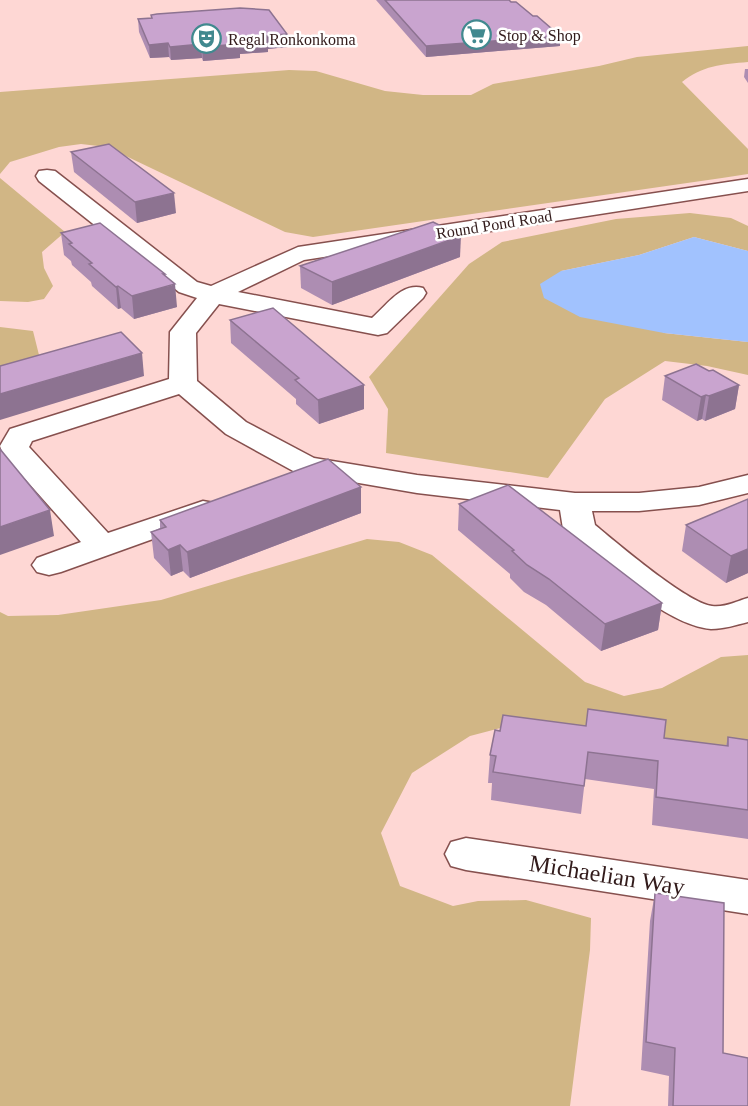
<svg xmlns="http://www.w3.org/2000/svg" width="748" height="1106" font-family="'Times New Roman',serif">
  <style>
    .green { fill: #d1b685 }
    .water { fill: #a1c2fe }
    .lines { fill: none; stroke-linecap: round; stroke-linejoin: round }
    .minor-casing { stroke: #86504e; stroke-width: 3 }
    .minor { fill: #fff; fill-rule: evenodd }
    .wall { fill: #ad8db2 }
    .shaded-wall { fill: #8d7391 }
    .building { fill: #c9a4cf; stroke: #8d7391; stroke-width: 1.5 }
    .labels { text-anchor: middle; stroke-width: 5; stroke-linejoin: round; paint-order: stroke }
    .far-poi-label { font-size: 16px; fill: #321b1b; stroke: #fff; text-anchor: start }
    .far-street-label { font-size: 16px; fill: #321b1b; stroke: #fff }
    .near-street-label { font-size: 24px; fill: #321b1b; stroke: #fff }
  </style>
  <rect width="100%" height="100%" fill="#fed7d4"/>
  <g class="green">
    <path d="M748,46V62C723,64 701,66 682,82L748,149V174L722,178L313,237L285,232L107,147L81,144L59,147L10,162L0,174V92L289,70L316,71L385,91L423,95H471L493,84L599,66L637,57Z"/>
    <path d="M0,178L65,232L42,252L44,268L53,286L44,299L28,302L0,301Z"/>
    <path d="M690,213L731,218L748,226V251L694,237L639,255L561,271L664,333L748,342V375L707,366L665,361L605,399L548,478L386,453L388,409L369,377L469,264L502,242L616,219Z"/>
    <path d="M0,327L33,331L39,355L38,366L0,377Z"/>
    <path d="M367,539L399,542L432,555L585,682L624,696L662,688L721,657L748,655V760L512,725L470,736L412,773L381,833L400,886L453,906L478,901L526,900L591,918L590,950L570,1106H0V612L8,616L58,615L161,600Z"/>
  </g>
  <path class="water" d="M694,237L748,251V342L664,333L580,317L544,298L540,284L561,271L639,255Z"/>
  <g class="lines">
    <defs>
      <g id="minor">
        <path d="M47,170L55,171L197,282L211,286L298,247L748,179V191L304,260L238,292L372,318C387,305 402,282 423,288L426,293L423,298L387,333L378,335L219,304L196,333L197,381L246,422L314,458L417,475L575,493H639L699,487L748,475V493L699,505L639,511H592L595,525C617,543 687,603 712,606C724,608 737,601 748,598V622C736,625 724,629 711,629C665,625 603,565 568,536L563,529L560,510L417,493L295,472L226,434L179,394L32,441L29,447L108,533L203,501L214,503L219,510L214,517L61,572L49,575L37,572L32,565L37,558L81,542L3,454L0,446L10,429L169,379L170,332L197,298L179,292L39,181L36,176L39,171Z"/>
        <path d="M466,838L748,880V914L466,870L451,866L445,854L451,842Z"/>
      </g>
    </defs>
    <use href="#minor" class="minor-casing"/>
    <use href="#minor" class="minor"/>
  </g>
  <g class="wall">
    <path d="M376,0H509L560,36V46L426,57Z"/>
    <path d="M151,15L287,34V47L268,49V52L240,54V58L203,61L202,58L171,60L169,57L150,58L139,32L138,19L151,18Z"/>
    <path d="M745,69H748V83L744,77Z"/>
    <path d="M71,152L176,213L137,223L74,172Z"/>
    <path d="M61,233L166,277L177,307L134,319L121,308L118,309L92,286L91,282L72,265L71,261L64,255Z"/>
    <path d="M460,257L332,305L301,288L300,266Z"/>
    <path d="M230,320L364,385V409L319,424L296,404V399L231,343Z"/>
    <path d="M709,371L739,385L735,409L705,421L702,419L697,421L662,400L665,376Z"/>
    <path d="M361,487V513L190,578L183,571L171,576L154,558L151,532L160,528V520Z"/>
    <path d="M748,499V573L726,583L682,551L686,525Z"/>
    <path d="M459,504L662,603L658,630L601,651L546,605L524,592L510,578V574L458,530Z"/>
    <path d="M500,731L664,738L726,746L728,737L748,740V839L652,825L654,789L585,779L581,814L491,800L492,783H488L490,755Z"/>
    <path d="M655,893L723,1053L748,1106H668L669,1076L641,1070L650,921Z"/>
  </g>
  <g class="shaded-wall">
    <path d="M287,34V47L268,49V52L240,54V58L203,61L202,47L265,36Z"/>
    <path d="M560,36V46L426,57V46Z"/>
    <path d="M168,43L169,57L150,58L149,45Z"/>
    <path d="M201,44L202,58L171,60L170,47Z"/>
    <path d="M174,193L176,213L137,223L135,202Z"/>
    <path d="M461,236L460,257L332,305V282Z"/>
    <path d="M163,274H165L167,287L175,284L177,307L134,319L132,296Z"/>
    <path d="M118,286L121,308L118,309L116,287Z"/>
    <path d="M142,353L144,376L0,420V394Z"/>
    <path d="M364,385V409L319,424L318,400Z"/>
    <path d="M739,385L735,409L705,421L709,396Z"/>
    <path d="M706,395L702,419L697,421L701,397Z"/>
    <path d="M361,487V513L190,578L187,552Z"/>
    <path d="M50,510L54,536L0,555V527Z"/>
    <path d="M180,545L183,571L171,576L168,550Z"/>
    <path d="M748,549V573L726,583L731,556Z"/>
    <path d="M662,603L658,630L601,651L605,624Z"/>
  </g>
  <g class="building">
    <path d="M385,0H509L511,2H516L533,16H537L560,36L426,46Z"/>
    <path d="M240,8L269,10L287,34L265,36L267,39L237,41L239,44L202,47L201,44L170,47L168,43L149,45L138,19L152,18L151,15L157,14Z"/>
    <path d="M109,144L174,193L135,202L71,152Z"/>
    <path d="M433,222L461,236L332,282L300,266Z"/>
    <path d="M100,223L165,274H163L175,284L132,296L118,286L116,287L89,264L92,263L69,244L72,243L61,233Z"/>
    <path d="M273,308L364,385L318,400L295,380L299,378L230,320Z"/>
    <path d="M121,332L142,353L0,394V366Z"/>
    <path d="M696,364L709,371L713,370L739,385L709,396L706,395L701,397L665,376Z"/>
    <path d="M0,449L50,510L0,527Z"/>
    <path d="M328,459L361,487L187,552L180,545L168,550L151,532L166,527L160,520Z"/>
    <path d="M508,485L662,603L605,624L549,579L527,565L512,551L514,550L459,504Z"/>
    <path d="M748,499V549L731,556L686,525Z"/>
    <path d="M588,709L666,720L664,738L728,746V737L748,740V810L656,797L658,761L588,752L584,786L493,772L496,756L490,755L495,730L500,731L503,715L586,726Z"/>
    <path d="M655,893L724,903L723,1053L748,1058V1106H673L675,1048L646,1042Z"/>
  </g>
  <defs>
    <symbol id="supermarket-ring" viewBox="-11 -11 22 22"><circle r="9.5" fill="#fff" stroke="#41898f" stroke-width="1.5"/><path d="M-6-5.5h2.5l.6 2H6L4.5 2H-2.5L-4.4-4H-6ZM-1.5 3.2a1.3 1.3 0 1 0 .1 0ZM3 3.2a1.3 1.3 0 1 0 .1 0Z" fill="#41898f"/></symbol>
    <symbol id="theatre-ring" viewBox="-11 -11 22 22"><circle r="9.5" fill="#fff" stroke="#41898f" stroke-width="1.5"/><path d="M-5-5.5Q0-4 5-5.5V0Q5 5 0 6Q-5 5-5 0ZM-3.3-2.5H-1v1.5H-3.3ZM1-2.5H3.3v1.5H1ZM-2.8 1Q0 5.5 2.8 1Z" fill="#41898f"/></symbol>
  </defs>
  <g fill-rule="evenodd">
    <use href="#supermarket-ring" x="460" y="18" width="33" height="33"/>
    <use href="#theatre-ring" x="190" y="22" width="33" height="33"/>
  </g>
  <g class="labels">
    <g class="far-poi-label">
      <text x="498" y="41">Stop &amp; Shop</text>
      <text x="228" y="45">Regal Ronkonkoma</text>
    </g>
    <g class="far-street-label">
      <text transform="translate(494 224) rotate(-9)" y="6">Round Pond Road</text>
    </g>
    <g class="near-street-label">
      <text transform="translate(607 875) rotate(9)" y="8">Michaelian Way</text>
    </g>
  </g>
</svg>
